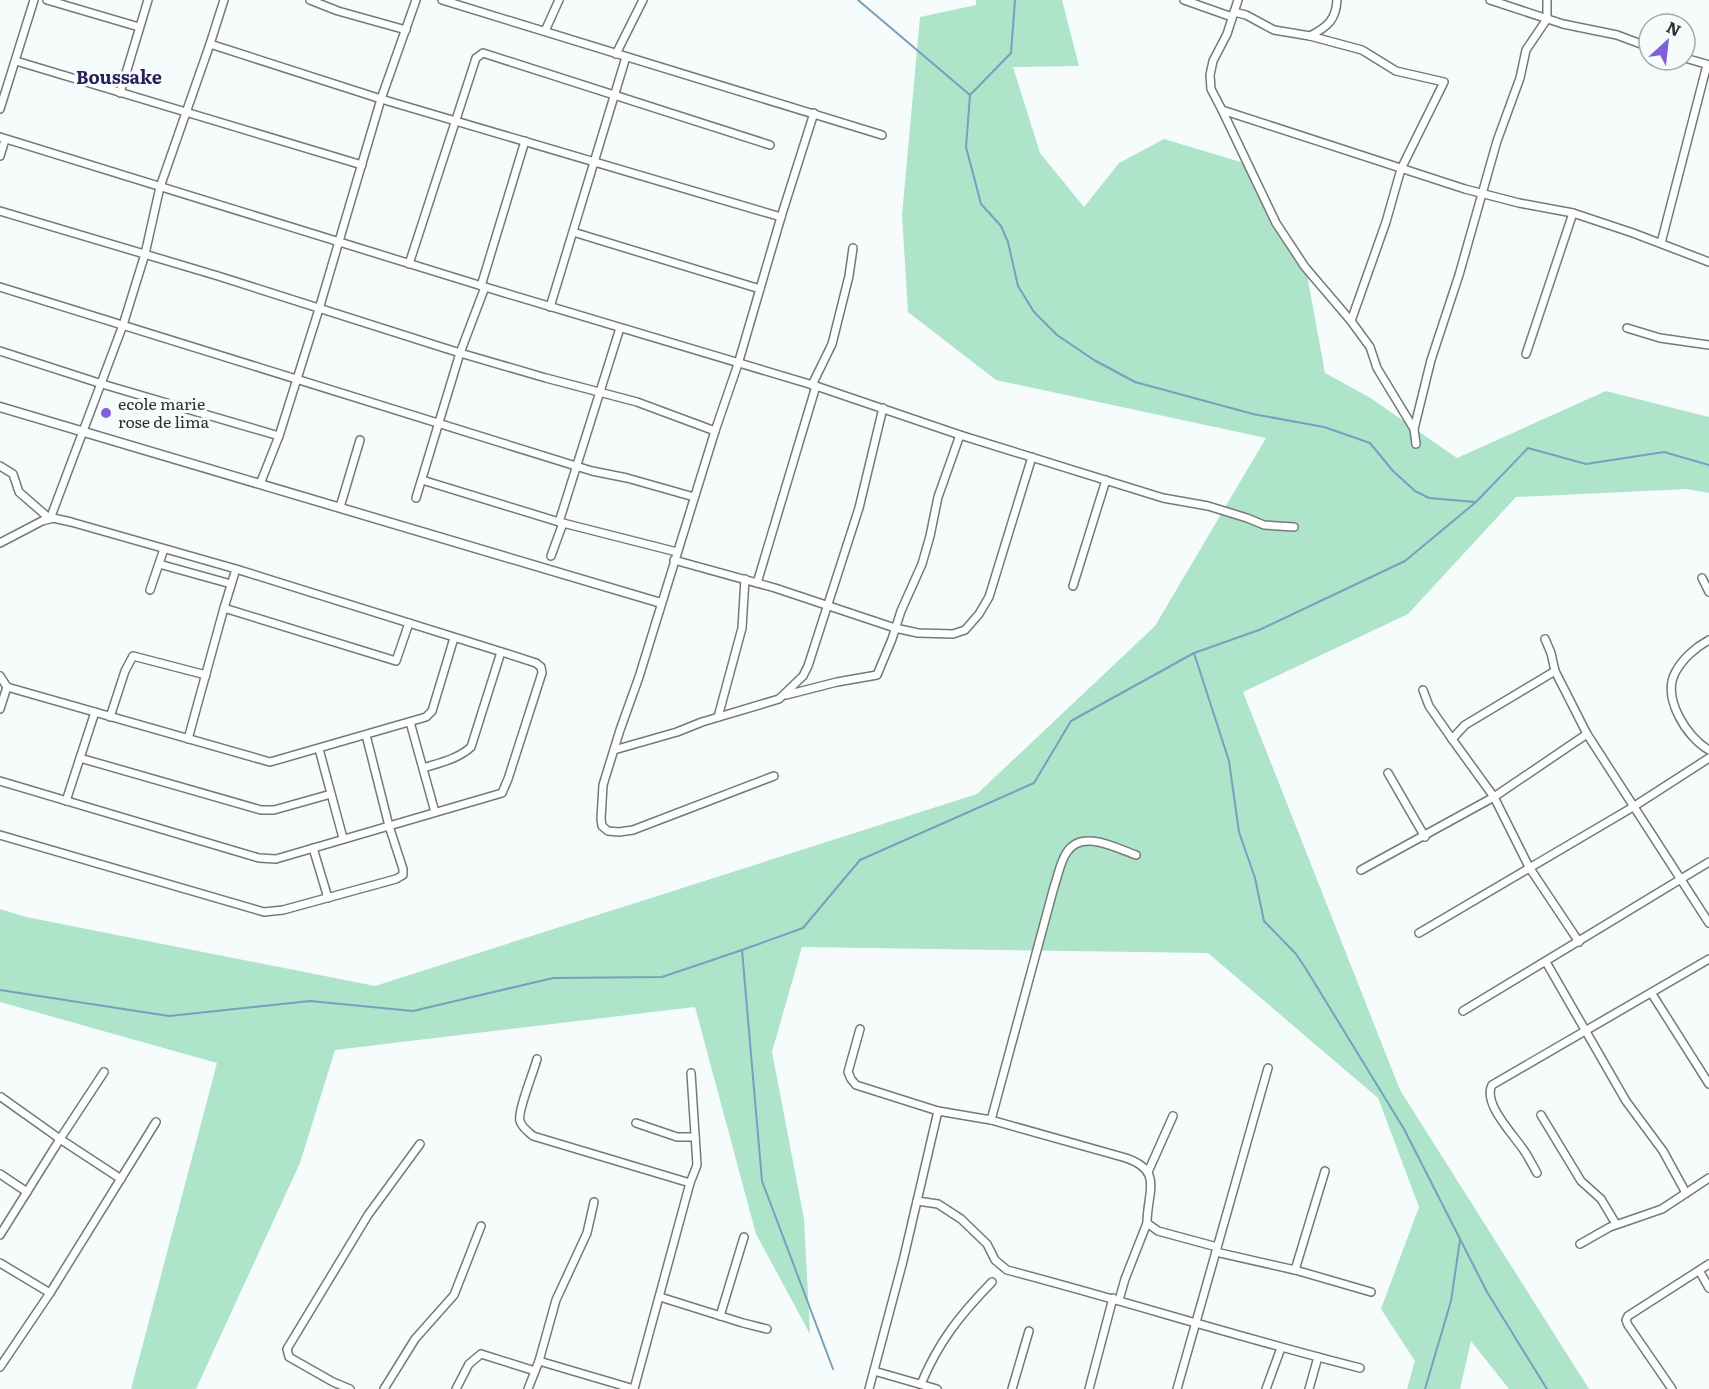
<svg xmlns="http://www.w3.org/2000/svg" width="1709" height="1389" font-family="Literata,serif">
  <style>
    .green { fill: #ade4ca }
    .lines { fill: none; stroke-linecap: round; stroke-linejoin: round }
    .stream { stroke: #76a1bc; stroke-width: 2 }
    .minor-casing { stroke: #747979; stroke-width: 10 }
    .tertiary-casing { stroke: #747979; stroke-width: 11 }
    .minor { stroke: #fff; stroke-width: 7 }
    .tertiary { stroke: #fff; stroke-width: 8 }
    .poi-dot { fill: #8060da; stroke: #f6fcfc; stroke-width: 2 }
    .labels { text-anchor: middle; stroke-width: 6; stroke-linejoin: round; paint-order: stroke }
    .poi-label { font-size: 16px; fill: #2c2e2f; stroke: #f6fcfc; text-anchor: start }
    .neighbourhood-label { font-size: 18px; font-weight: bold; fill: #2f1f59; stroke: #f6fcfc }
  </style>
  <rect width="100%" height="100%" fill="#f6fcfc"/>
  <path class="green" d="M976,0H1062L1079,66L1013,67L1040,153L1084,207L1119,163L1164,139L1244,163L1307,275L1325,373L1369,397L1457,458L1606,391L1709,417V493L1687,489L1516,497L1408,614L1243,692L1400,1090L1589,1389H1509L1471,1341L1460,1389H1407L1415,1361L1381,1309L1419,1207L1378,1098L1208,953L802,947L772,1052L804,1219L810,1334L756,1234L695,1007L335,1050L300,1163L196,1389H131L217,1063L0,1002V909L26,917L375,986L977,794L1155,626L1266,438L996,380L908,312L902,215L920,17L976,5Z"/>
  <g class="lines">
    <g class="stream">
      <path d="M858,0L970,95"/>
      <path d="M1015,0L1011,53L970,95L966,147L981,204L1001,226L1008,242L1018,286L1034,312L1057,335L1094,360L1135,382L1253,414L1324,427L1370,443L1393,471L1415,491L1429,498L1475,502"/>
      <path d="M1194,653L1229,761L1239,832L1255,878L1264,921L1296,954L1306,969L1404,1129L1487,1292L1547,1389"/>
      <path d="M742,950L762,1181L833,1369"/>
      <path d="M0,990L169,1016L310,1001L413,1011L553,978L662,977L742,950L803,928L860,860L1034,783L1071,721L1194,653L1259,630L1405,561L1476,502L1528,448L1586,464L1664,452L1709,465"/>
      <path d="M1425,1389L1451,1301L1460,1240"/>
    </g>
    <defs>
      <g id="minor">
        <path d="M47,0L139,27"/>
        <path d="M310,0L338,11L406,30"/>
        <path d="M442,0L882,135"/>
        <path d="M1184,0L1232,17"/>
        <path d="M1238,0L1227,34L1213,61L1210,75L1211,89L1222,110L1465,189L1519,203L1573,213L1633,233L1709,262"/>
        <path d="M1490,0L1563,24L1617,35L1649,47"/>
        <path d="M1234,12L1246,15L1274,30L1310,36L1362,50L1396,71L1444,82L1401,169L1386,222L1351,321"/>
        <path d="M545,31L559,0"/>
        <path d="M1310,36C1327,27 1336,20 1337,0"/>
        <path d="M210,44L381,99L781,217"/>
        <path d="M616,54L643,0"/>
        <path d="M1685,58L1709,65"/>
        <path d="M16,61L362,165"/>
        <path d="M120,93L148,0"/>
        <path d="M0,109L34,0"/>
        <path d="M1222,110L1276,223L1305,267L1351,321L1370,347L1377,368L1414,429L1416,444"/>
        <path d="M0,137L485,287L816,386L960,435L1163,498L1208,506L1247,518L1264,525L1294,527"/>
        <path d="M0,156L5,140"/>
        <path d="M0,211L218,276L460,353L546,378L637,402L715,431"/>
        <path d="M573,232L760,289"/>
        <path d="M1661,243L1707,65"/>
        <path d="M409,264L476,58L483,53L770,145"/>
        <path d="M481,286L525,141"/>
        <path d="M0,287L592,471L627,478L694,497"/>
        <path d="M550,307L626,57"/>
        <path d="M1627,328L1660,338L1709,345"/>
        <path d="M0,351L102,384L279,436"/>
        <path d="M1526,354L1573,213"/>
        <path d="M812,385L832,344L849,276L853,248"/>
        <path d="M1414,429L1431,360L1459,275L1497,141L1520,78L1526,50L1547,19V0"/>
        <path d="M0,466L13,474L19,492L50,519L123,325L145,254L160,187L210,44L224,0"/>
        <path d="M422,480L559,522L677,552"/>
        <path d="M260,484L279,436L319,309L381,99L416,0"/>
        <path d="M416,498L460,353L485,287"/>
        <path d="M340,507L360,440"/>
        <path d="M559,522L620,328"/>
        <path d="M0,543L42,521L53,518L71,522L236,569L505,653L536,663L541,667L542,673L508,779L502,793L276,859L259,858L242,853L0,781"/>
        <path d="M551,556L563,523"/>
        <path d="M674,560L775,588L895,628L918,633L953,634L965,630L979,614L989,597L1032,457"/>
        <path d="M159,564L231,584"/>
        <path d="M1702,578L1709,592"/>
        <path d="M757,583L816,386"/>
        <path d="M1073,586L1106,480"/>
        <path d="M150,590L164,549"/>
        <path d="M224,608L236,569"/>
        <path d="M1545,639L1551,653L1555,671L1587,734L1709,923"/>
        <path d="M1709,640C1696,647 1682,659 1675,673C1662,698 1687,738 1709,750"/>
        <path d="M1555,671L1465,725L1452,739L1494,797L1529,867L1579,942"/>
        <path d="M0,676L7,687L270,762L426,717L432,711L454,638"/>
        <path d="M1423,690L1429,706L1452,739"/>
        <path d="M786,695L837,682L877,675L892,639L901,611L922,564L930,536L938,497L960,435"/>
        <path d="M0,709L7,687"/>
        <path d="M110,717L125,671L133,656L206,675"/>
        <path d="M718,717L742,628L745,579"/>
        <path d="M410,722L435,812"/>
        <path d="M188,739L224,608L396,661L409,623"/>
        <path d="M319,749L343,838"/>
        <path d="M614,750L677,732L702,722L779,699L803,676L808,666L859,508L883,408"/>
        <path d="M80,758L261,810H274L331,794"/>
        <path d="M423,768C439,763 458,759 471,747L501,652"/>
        <path d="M1388,773L1425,837"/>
        <path d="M774,776L633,830L619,832L608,831L602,826L601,819L603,785L620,730L639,677L715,431L738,364L781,217L814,113"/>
        <path d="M66,801L95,712"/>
        <path d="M0,835L264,912L283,910L396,879L403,875V869L389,826L366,735"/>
        <path d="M313,848L328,898"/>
        <path d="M1361,870L1494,797L1587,734"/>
        <path d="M1419,933L1633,807L1709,758"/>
        <path d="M1546,962L1626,1101L1663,1151L1686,1193"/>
        <path d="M1652,994L1709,1084"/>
        <path d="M1463,1011L1709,862"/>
        <path d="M860,1029L848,1072L851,1079L856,1085L938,1111L991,1120L1054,887C1058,876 1060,862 1067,852C1082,829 1116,848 1136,855"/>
        <path d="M537,1059C534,1071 517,1112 520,1121C522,1128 529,1132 533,1136L690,1183L634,1389"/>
        <path d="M1,1097L60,1139L121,1179"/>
        <path d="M1541,1115L1581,1181L1601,1199L1616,1224"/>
        <path d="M991,1120L1126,1158C1164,1171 1147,1192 1147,1223L1158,1231L1217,1247"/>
        <path d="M636,1123L677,1137H695"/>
        <path d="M1148,1172L1173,1116"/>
        <path d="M1537,1173C1533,1166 1529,1158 1525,1152C1515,1136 1482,1104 1492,1085L1709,959"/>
        <path d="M0,1174L27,1192"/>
        <path d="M690,1183L697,1165L691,1073"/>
        <path d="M917,1201L938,1204L961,1219L987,1244L995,1260L1007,1270C1125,1301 1241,1338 1360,1368"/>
        <path d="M0,1235L60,1139L104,1072"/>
        <path d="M1580,1244L1610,1227L1662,1209L1709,1178"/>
        <path d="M1216,1252L1295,1270L1325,1171"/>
        <path d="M0,1263L50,1293"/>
        <path d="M1295,1270L1371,1292"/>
        <path d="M1700,1272L1709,1288"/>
        <path d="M660,1297L743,1323L767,1329"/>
        <path d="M1119,1300L1125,1279L1147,1223"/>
        <path d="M720,1316L744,1237"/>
        <path d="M539,1361L634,1389"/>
        <path d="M0,1367L50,1293L156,1122"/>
        <path d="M874,1371L937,1389"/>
        <path d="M921,1384C939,1341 960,1315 992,1282"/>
        <path d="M350,1389L333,1382L289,1357L287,1349L368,1215L420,1144"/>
        <path d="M384,1389L415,1339L454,1295L481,1226"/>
        <path d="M456,1389L469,1364L481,1354L535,1371"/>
        <path d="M528,1389L539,1361L556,1300L587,1233L594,1202"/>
        <path d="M869,1389L903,1261L938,1111"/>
        <path d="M1012,1389L1029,1331"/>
        <path d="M1089,1389L1113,1298"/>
        <path d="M1177,1389L1268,1068"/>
        <path d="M1266,1389L1281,1348"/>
        <path d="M1309,1389L1318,1357"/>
        <path d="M1672,1389L1628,1325L1626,1320L1628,1316L1709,1264"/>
      </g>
      <path id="tertiary" d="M0,407L661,603"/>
    </defs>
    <use href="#minor" class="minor-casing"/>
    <use href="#tertiary" class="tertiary-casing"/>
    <use href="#minor" class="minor"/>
    <use href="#tertiary" class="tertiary"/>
  </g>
  <circle class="poi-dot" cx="106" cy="413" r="6"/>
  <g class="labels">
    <g class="poi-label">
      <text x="118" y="410">ecole marie<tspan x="118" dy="18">rose de lima</tspan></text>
    </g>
    <g class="neighbourhood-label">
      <text x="119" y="84">Boussake</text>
    </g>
  </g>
  <g transform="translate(1667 42) rotate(27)"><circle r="28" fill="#f6fcfc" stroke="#a5aaaa" stroke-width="1.5"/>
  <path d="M0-4.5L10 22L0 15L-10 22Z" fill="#8060da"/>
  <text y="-9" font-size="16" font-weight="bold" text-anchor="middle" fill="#2c2e2f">N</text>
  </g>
</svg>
